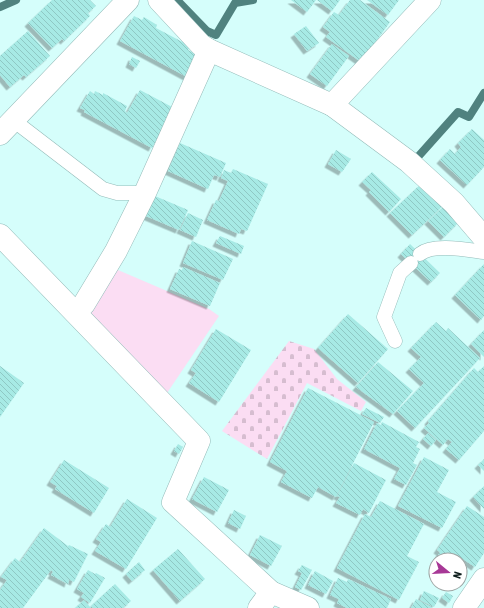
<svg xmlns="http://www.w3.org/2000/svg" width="484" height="608" font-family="'Asap Condensed',sans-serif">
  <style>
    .grass { fill: #fbddf3 }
    .cemetery { fill: url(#cemetery-stones) }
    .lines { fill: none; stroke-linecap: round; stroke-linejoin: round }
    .stream { stroke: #50827f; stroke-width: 8 }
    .building { fill: url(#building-back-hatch); filter: url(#shadow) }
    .service-casing { stroke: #94bbb9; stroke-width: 15 }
    .minor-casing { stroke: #94bbb9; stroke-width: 23 }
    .service { stroke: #fff; stroke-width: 14 }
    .minor { stroke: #fff; stroke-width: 22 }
  </style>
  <defs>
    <pattern id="cemetery-stones" width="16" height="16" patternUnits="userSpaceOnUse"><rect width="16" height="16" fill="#fbddf3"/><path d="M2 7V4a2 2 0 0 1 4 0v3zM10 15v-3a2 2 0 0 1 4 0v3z" fill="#d6bdd0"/></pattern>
    <pattern id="building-back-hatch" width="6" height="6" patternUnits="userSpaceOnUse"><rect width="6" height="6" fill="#a7eae5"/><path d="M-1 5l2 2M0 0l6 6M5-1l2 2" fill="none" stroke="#8fc8c4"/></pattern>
    <filter id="shadow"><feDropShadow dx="-3.5" dy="3.5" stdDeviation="0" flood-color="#0004"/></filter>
  </defs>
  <rect width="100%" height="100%" fill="#d5fefb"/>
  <path class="grass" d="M111,267L209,309L219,316L167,393L87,314Z"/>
  <path class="cemetery" d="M289,341L314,349L337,379L366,402L361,411L307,383L267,459L222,431Z"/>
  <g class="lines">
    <g class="stream">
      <path d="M177,0L207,31L216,35L235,3L253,0"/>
      <path d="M0,7L16,0"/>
      <path d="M416,159L458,112L469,117L484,93"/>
    </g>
  </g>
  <g class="building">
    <path d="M52,0H90L96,6L88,13L90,16L64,41L62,39L52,48L28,23Z"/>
    <path d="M291,0H316L307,12Z"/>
    <path d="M317,0H340L332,11Z"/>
    <path d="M350,0H360L390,22L361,62L326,37L330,32L323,27L334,12L339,15Z"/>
    <path d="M367,0H399L388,15Z"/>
    <path d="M134,16L142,20L144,17L157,25L156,28L190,46L188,50L200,56L189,78L120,41Z"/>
    <path d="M306,26L319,43L307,51L294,34Z"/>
    <path d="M28,31L50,56L26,77L24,75L10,87L0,75V56Z"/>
    <path d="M332,44L349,56L327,86L310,74Z"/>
    <path d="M132,57L140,61L136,68L129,64Z"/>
    <path d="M140,90L174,108L152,148L84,112L85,110L80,108L90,91L94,94L95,91L103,95V93L127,106L125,111L127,113Z"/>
    <path d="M472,129L484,140V167L467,185L440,160L450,149L455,154L461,147L458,143Z"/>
    <path d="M180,143L226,163L220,177L214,175L208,189L168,171Z"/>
    <path d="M336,150L351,159L342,172L328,164Z"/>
    <path d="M233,169L268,184L247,231L241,229L239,234L207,220L216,200L219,201L228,181L221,178L224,170L231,173Z"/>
    <path d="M372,172L401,199L389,212L369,192L371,190L362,182Z"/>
    <path d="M421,184L442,207L412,235L390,213Z"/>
    <path d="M155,196L188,210L179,230L146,216Z"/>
    <path d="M444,206L459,222L444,237L428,221Z"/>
    <path d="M188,213L203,220L196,237L180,230Z"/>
    <path d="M220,236L244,246L241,254L216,243Z"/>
    <path d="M192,241L233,259L223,280L183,263Z"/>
    <path d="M410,244L440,273L431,282L401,254Z"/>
    <path d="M484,264V316L481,320L455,295Z"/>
    <path d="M183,267L220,283L210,306L170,289L179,269L182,270Z"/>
    <path d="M348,314L388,349L358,383L318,348Z"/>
    <path d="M436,322L446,331L448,328L480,358L415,428L397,411L424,383L409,369L421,357L411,348Z"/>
    <path d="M216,329L251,350L219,402L189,383L196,373L191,370Z"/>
    <path d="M484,330V357L471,344Z"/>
    <path d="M378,362L413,391L393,414L356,387Z"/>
    <path d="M0,366L24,383L0,417Z"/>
    <path d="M484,366V431L459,460L446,449L452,442L448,439L443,445L424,428L429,423L428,421L474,368L478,372Z"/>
    <path d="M308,388L374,422L336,497L318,487L312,498L281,482L287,471L270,462Z"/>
    <path d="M366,408L384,417L380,423L362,414Z"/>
    <path d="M382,422L419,442L416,447L420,449L413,463L417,465L406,485L394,479L400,468L364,449L377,423L381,425Z"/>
    <path d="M428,433L436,440L431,446L423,439Z"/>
    <path d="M178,444L183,447L179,454L174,451Z"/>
    <path d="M424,457L449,470L437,492L456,502L442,528L398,506Z"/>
    <path d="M484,459V471L478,465Z"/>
    <path d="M64,460L109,488L94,513L55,489L57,486L50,482Z"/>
    <path d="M354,463L386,480L369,513L363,509L360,515L336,503L340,497L337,496Z"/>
    <path d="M204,477L229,490L217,512L192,499Z"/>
    <path d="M484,486V509L473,497Z"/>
    <path d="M127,499L157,518L126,569L95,551L101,542L96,539L106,524L110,527Z"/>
    <path d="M380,501L424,524L407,556L419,562L399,600L337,568L365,514L371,517Z"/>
    <path d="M467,506L484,517V553L475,567L457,555L454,560H443L438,556L440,552L437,550Z"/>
    <path d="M234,510L246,516L240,529L228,523Z"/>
    <path d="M44,528L68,546L57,562L69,545L88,554L74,582L59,575L69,580L68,584L51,575L53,572L51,570L23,608H0V590L7,580L1,577L15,558L20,562Z"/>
    <path d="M260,535L282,546L271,566L250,555Z"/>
    <path d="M178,549L205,579L180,601L153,570Z"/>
    <path d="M139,562L145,570L132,581L126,574Z"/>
    <path d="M302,565L312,570L301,590L295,587L302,573L298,571Z"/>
    <path d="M88,570L95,574L96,573L105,578L90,603L81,597L84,593L77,589Z"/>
    <path d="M315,571L333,581L326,594L308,585Z"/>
    <path d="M338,578L347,582L348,579L391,599L387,608H347L337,603L339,599L330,595Z"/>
    <path d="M115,584L131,601L123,608H93L91,606Z"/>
    <path d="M424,591L439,598L434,607L420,600Z"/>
    <path d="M446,592L453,596L449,603L442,598Z"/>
    <path d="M416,599L433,608H411Z"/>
    <path d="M84,600L91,608H75Z"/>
  </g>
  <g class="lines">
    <defs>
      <g id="service">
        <path d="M13,120L103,189L117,193H145"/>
        <path d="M420,254C433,243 468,250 484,252"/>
        <path d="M395,341L384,317L400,273L411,263"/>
      </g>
      <g id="minor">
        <path d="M159,0L201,45L209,50L332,105"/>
        <path d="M430,0L332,105L409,162L454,203L484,238"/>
        <path d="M0,134L128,0"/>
        <path d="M0,235L199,441L173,502L271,592L308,608"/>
        <path d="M75,312L84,304L116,251L145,193L209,50"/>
        <path d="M259,608L271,592"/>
        <path d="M464,608L484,579"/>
      </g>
    </defs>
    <use href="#service" class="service-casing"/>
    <use href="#minor" class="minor-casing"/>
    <use href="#service" class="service"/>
    <use href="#minor" class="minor"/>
  </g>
  <g transform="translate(448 572) rotate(108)"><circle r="19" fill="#ffffff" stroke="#9ea5a4"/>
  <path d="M0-3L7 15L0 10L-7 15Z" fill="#a73896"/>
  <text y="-6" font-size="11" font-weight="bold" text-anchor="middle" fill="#0d1d1c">N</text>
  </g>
</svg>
